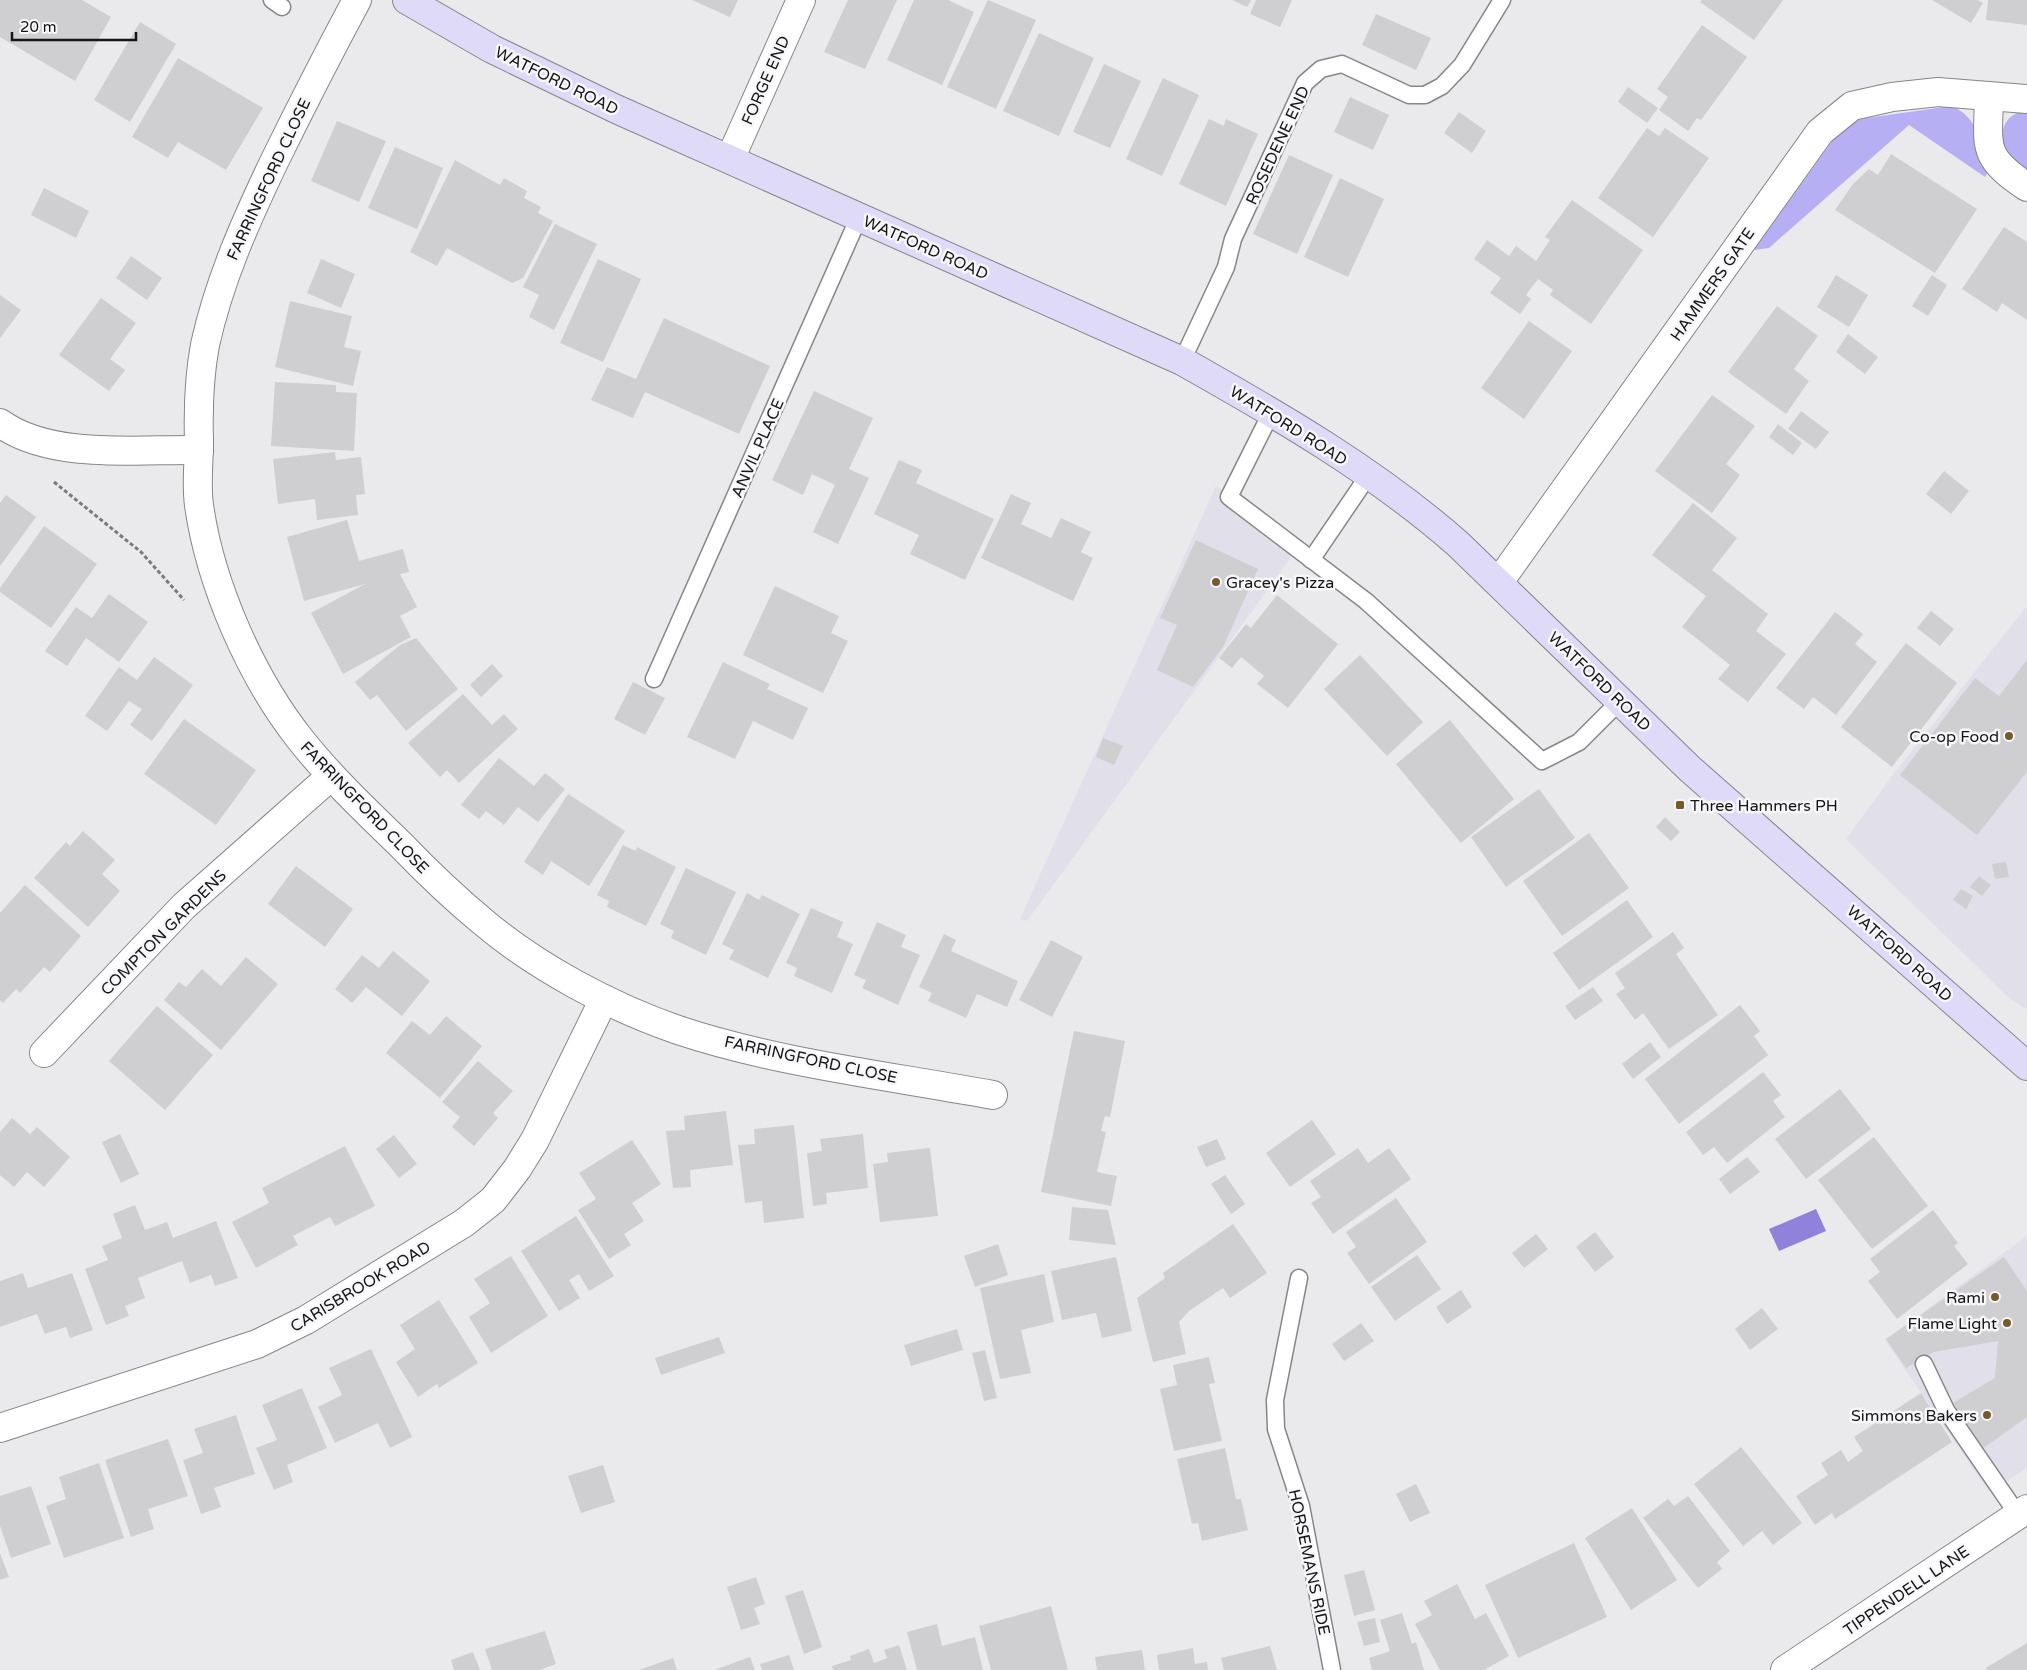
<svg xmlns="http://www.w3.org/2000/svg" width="2027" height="1670" font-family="'Varela Round',sans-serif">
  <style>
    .built { fill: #e0dfea }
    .green { fill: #b7aff4 }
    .water { fill: #9082db }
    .building { fill: #cfcfd2 }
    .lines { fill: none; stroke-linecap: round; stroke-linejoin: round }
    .service-casing { stroke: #868689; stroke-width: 19 }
    .minor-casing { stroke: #868689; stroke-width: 30 }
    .tertiary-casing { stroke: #868689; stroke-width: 30 }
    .secondary-casing { stroke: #868689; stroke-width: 30 }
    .path { stroke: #7a7a7c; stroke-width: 3; stroke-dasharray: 4 2.5; stroke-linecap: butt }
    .service { stroke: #fff; stroke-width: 16 }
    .minor { stroke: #fff; stroke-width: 28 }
    .tertiary { stroke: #fff; stroke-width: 28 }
    .secondary { stroke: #dfdaf8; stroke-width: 28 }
    .poi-dot { fill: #765b2d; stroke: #f7f7fa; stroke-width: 2 }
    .labels { text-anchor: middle; stroke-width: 5; stroke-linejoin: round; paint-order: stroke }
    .street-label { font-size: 16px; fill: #151516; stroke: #f7f7fa }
    .poi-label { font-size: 16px; fill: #151516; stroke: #f7f7fa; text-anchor: end }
  </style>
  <rect width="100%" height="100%" fill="#eaeaed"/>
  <g class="built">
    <path d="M1216,486L1303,541L1027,921L1020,919Z"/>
    <path d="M2027,606V1010L2007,996L1846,839L1895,772Z"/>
    <path d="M2027,1236V1468L1989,1492L1885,1340Z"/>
  </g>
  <g class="green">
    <path d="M1951,106C1979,116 1981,146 1988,172L1985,177L1909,125L1769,248L1754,250L1830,144L1843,130L1860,119Z"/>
    <path d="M2027,111V174L2002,154C2000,134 2002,113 2027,111Z"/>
  </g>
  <path class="water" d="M1816,1209L1826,1231L1779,1251L1769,1229Z"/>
  <g class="building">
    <path d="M0,0H82L111,17L75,81L0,37Z"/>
    <path d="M692,0H738L730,17Z"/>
    <path d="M848,0H897L865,69L824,52Z"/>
    <path d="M914,0H948L974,12L942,85L887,60Z"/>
    <path d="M988,0L1036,20L996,109L947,87Z"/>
    <path d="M1232,0H1251L1247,7Z"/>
    <path d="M1256,0H1292L1280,27L1250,14Z"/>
    <path d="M1702,0H1783L1754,40L1700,2Z"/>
    <path d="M1932,0H1978L1983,3L1971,23Z"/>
    <path d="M1988,0H2027V25L1986,20Z"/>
    <path d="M1376,14L1431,38L1416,70L1362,45Z"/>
    <path d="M140,22L176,44L130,122L94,100Z"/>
    <path d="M1702,25L1747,57L1701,120L1697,118L1688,131L1659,110L1668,97L1657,89Z"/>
    <path d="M1039,33L1094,58L1059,136L1003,111Z"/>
    <path d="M178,58L263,108L226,170L178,142L168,158L132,137Z"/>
    <path d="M1104,64L1141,81L1110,148L1073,132Z"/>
    <path d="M1163,78L1199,95L1162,176L1126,159Z"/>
    <path d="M1628,87L1658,108L1647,123L1618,102Z"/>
    <path d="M1350,97L1389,115L1373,150L1334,132Z"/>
    <path d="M1459,112L1486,131L1472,153L1444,133Z"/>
    <path d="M1209,119L1224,126L1226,119L1258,134L1226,206L1179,184Z"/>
    <path d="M337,121L386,141L359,202L311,181Z"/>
    <path d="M1647,128L1659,136L1665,128L1709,158L1653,237L1598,198Z"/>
    <path d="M395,147L443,168L417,229L368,208Z"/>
    <path d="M1891,154L1977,209L1935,273L1835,210L1853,184L1869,169L1878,175Z"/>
    <path d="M1289,155L1333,175L1297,254L1253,234Z"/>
    <path d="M455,160L500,185L504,178L527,191L524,198L541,207L538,213L553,221L523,278L512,283L447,248L437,266L410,252Z"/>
    <path d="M1340,178L1384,199L1348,277L1304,257Z"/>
    <path d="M44,188L89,211L76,238L31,215Z"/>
    <path d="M1572,200L1643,250L1591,324L1550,295L1553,290L1538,279L1526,295L1531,299L1520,314L1490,293L1501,278L1474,259L1487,240L1509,256L1516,246L1536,261L1550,240L1545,237Z"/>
    <path d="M555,224L597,244L554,330L529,317L539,295L523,287Z"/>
    <path d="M2004,227L2027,242V320L2002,303L1997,312L1962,289Z"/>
    <path d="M131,256L162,278L147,300L116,278Z"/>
    <path d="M321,259L355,274L341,308L307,293Z"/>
    <path d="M598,259L641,279L603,362L560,343Z"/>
    <path d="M1836,275L1868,295L1849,327L1817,307Z"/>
    <path d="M1932,275L1947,285L1928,316L1912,306Z"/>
    <path d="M0,295L21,310L0,338Z"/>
    <path d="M101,298L136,323L110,359L125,370L109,391L59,355Z"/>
    <path d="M290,301L352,316L344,347L361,351L353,386L275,367Z"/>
    <path d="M1777,306L1818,336L1794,369L1809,381L1786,414L1728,372Z"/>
    <path d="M664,318L770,366L739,434L645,392L633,418L591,400L607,367L636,379Z"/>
    <path d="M1529,321L1572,351L1524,419L1481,388Z"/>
    <path d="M1848,334L1878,357L1865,374L1836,352Z"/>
    <path d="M275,382L336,385V392L357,393L354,451L271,446Z"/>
    <path d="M814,391L873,418L849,469L869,478L838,544L813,532L835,485L812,474L803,495L772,480Z"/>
    <path d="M1712,395L1755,426L1726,464L1740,475L1712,513L1655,471Z"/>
    <path d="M1801,411L1829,432L1816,449L1788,429Z"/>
    <path d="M1778,424L1802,443L1793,455L1769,437Z"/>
    <path d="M335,452L336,460L361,457L365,494L356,495L358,515L317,520L315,499L278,504L273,459Z"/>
    <path d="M899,460L922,470L916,483L994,519L965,580L910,554L919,535L874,514Z"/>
    <path d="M1944,471L1969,491L1951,514L1926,494Z"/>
    <path d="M1011,494L1031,503L1021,524L1051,538L1061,518L1091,532L1081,552L1093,558L1073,601L981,558Z"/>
    <path d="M6,495L36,517L0,566V503Z"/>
    <path d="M1693,503L1737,538L1712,570L1768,614L1756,631L1786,654L1748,702L1718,679L1730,665L1682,627L1706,596L1652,555Z"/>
    <path d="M347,520L359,561L403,549L409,572L400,574L417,607L400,616L411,637L343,674L311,613L365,584L304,601L287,537Z"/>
    <path d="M44,526L97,564L51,628L0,592V588Z"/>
    <path d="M1196,540L1258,569L1223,647L1193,687L1157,670L1177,625L1160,618Z"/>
    <path d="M775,586L839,616L831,633L848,641L823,693L743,655Z"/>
    <path d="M109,594L148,622L119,662L86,638L67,666L45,651L76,607L92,618Z"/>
    <path d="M1277,595L1338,644L1288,708L1257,684L1264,676L1241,657L1232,668L1219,658L1246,624L1251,628Z"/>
    <path d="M1931,611L1954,629L1940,646L1917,628Z"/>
    <path d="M1835,612L1863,634L1855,644L1877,662L1836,715L1813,697L1804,709L1776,688Z"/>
    <path d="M416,638L458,689L406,731L377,695L370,700L355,682L400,645Z"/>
    <path d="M1906,643L1957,683L1892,767L1841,727Z"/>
    <path d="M1360,655L1423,722L1387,756L1324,689Z"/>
    <path d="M154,657L193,685L152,741L130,725L142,709L129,701L107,731L85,716L119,667L137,680Z"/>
    <path d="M2027,660V772L1977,835L1900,775L1975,678L1999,696Z"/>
    <path d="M723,662L770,684L767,689L808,708L793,740L753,721L735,759L687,737Z"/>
    <path d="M492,664L503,676L481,697L470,685Z"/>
    <path d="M633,682L665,698L645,735L614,719Z"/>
    <path d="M463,694L492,725L504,714L518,729L459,783L447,770L440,777L408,743Z"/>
    <path d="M184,719L256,770L216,825L144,774Z"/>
    <path d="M1450,720L1514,799L1461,843L1396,764Z"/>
    <path d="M1103,738L1123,746L1114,765L1096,757Z"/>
    <path d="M499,758L534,786L545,773L565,789L538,822L518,807L504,825L486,811L479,819L461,805Z"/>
    <path d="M1539,789L1575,838L1506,887L1471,837Z"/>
    <path d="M568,794L625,831L589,886L551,861L543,875L524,862Z"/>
    <path d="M1665,817L1680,832L1671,841L1656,827Z"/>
    <path d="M83,831L115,860L102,874L120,891L88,927L34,878L66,842L70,846Z"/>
    <path d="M1589,833L1629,888L1562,936L1523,881Z"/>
    <path d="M623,845L636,851L637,847L676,867L646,926L607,907L609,901L597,895Z"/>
    <path d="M2006,862L2009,877L1995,879L1992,864Z"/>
    <path d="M296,866L353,909L325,947L268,904Z"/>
    <path d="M686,868L736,892L706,955L671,938L674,931L660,924Z"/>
    <path d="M1979,876L1991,885L1982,896L1970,887Z"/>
    <path d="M25,885L81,936L50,972L44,967L20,993L16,989L3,1003L0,1000V913Z"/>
    <path d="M1961,889L1973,896L1966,909L1953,900Z"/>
    <path d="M747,893L759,900L762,895L800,914L768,978L729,959L734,950L722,944Z"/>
    <path d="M1627,900L1653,937L1579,990L1553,953Z"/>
    <path d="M811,908L843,922L837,937L853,944L832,993L794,976L797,968L786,963Z"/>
    <path d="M877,922L906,935L901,947L920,955L898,1005L862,988L866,980L854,975Z"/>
    <path d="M1673,932L1684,948L1676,954L1718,1015L1669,1049L1643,1013L1635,1020L1616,994L1625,988L1615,973Z"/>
    <path d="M944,934L956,940L951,951L1018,981L1007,1007L977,994L966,1018L928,1001L932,993L919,987Z"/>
    <path d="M1051,940L1083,957L1052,1017L1019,1000Z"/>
    <path d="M393,951L430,981L402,1016L366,987L352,1003L335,989L362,955L379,968Z"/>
    <path d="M246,957L278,984L221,1050L164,1000L179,982L186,987L202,969L221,986Z"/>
    <path d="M1593,987L1603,1001L1575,1020L1565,1006Z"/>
    <path d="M1740,1005L1760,1031L1754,1036L1768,1055L1679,1124L1645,1079Z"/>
    <path d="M157,1006L213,1055L165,1110L109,1061Z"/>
    <path d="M446,1016L482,1046L440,1098L386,1053L412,1021L430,1035Z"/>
    <path d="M1074,1031L1125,1041L1110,1117L1105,1116L1101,1131L1106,1132L1097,1172L1117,1176L1111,1206L1041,1192Z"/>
    <path d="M1650,1042L1661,1057L1633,1079L1622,1064Z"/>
    <path d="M478,1061L513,1091L493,1113L498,1118L474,1146L452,1127L460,1117L442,1102Z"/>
    <path d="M1763,1072L1781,1095L1773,1101L1785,1117L1727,1163L1714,1147L1703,1155L1686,1132Z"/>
    <path d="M1840,1089L1871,1129L1806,1179L1775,1139Z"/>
    <path d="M726,1111L733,1165L690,1170L691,1187L673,1188L666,1131L685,1130L684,1116Z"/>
    <path d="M12,1118L30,1134L37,1127L70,1157L44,1187L27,1172L14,1187L0,1175V1132Z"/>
    <path d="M1312,1120L1336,1154L1290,1187L1266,1153Z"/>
    <path d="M794,1125L804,1218L764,1223L762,1201L745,1203L738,1145L755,1144L754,1129Z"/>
    <path d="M120,1134L139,1174L121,1183L102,1142Z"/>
    <path d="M863,1134L868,1188L826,1193L827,1204L813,1206L807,1153L822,1151L820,1139Z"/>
    <path d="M394,1135L417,1164L399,1178L376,1149Z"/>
    <path d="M1874,1137L1928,1206L1872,1249L1818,1180Z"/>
    <path d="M1217,1139L1226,1159L1206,1167L1197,1147Z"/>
    <path d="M632,1140L661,1184L632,1203L644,1221L624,1234L631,1245L609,1259L578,1210L596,1199L579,1173Z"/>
    <path d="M345,1146L375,1206L335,1226L330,1217L293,1236L298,1245L256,1268L232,1222L269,1203L262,1188Z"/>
    <path d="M930,1148L938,1216L880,1222L873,1164L888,1162L887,1153Z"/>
    <path d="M1358,1148L1368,1163L1389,1148L1411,1179L1333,1234L1311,1203L1321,1197L1310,1181Z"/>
    <path d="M1747,1157L1760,1172L1730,1194L1719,1179Z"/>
    <path d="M1225,1175L1245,1204L1231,1214L1211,1184Z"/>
    <path d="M1396,1198L1427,1242L1369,1284L1347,1253L1356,1247L1346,1232Z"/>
    <path d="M135,1205L145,1230L167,1222L173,1238L216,1221L238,1278L215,1286L211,1275L190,1283L182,1261L138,1278L145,1298L125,1306L129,1316L106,1325L85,1269L108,1260L102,1246L122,1238L113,1214Z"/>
    <path d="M1072,1207L1108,1210L1116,1245L1069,1240Z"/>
    <path d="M1933,1210L1958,1243L1954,1246L1968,1264L1897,1319L1868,1281L1880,1272L1870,1259Z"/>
    <path d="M576,1216L614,1276L589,1291L579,1274L569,1280L580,1298L559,1311L521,1251Z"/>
    <path d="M1233,1224L1267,1273L1230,1298L1223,1288L1189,1311L1179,1322L1186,1354L1153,1362L1137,1298L1165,1278L1163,1273Z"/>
    <path d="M1595,1232L1614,1257L1595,1272L1576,1247Z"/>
    <path d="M1536,1234L1548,1249L1524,1268L1512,1253Z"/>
    <path d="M998,1244L1008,1275L975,1287L964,1256Z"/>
    <path d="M1417,1255L1441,1289L1395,1321L1371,1287Z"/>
    <path d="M511,1256L548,1316L491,1353L469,1317L490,1303L474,1279Z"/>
    <path d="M1116,1257L1132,1331L1102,1338L1096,1313L1062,1320L1051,1271Z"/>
    <path d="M2004,1257L2027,1291V1417L1982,1449L1953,1403L1995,1378L1998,1341L1934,1352L1906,1368L1886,1339Z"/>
    <path d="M23,1273L28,1288L72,1273L93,1330L70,1338L66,1327L45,1334L37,1314L0,1327V1281Z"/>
    <path d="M1044,1274L1054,1322L1021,1330L1031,1373L1000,1379L980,1288Z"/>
    <path d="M1461,1290L1472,1307L1447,1324L1436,1307Z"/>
    <path d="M439,1300L478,1363L439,1388L437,1384L418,1397L396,1362L415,1349L400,1325Z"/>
    <path d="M1762,1308L1778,1329L1750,1350L1735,1329Z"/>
    <path d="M1361,1323L1374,1341L1344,1361L1332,1344Z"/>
    <path d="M957,1329L963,1350L911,1366L904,1345Z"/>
    <path d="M719,1337L725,1353L661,1375L655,1358Z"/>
    <path d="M371,1349L412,1437L390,1448L378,1423L335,1443L318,1407L342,1395L329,1368Z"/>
    <path d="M985,1350L997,1398L984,1401L972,1353Z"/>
    <path d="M1209,1357L1215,1383L1209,1384L1222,1441L1174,1451L1160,1389L1177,1385L1173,1365Z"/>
    <path d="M302,1388L327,1448L287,1465L293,1482L274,1490L256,1448L277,1440L262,1405Z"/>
    <path d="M1921,1393L1952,1442L1835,1519L1832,1513L1815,1525L1796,1496L1828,1475L1821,1463L1841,1450L1848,1462L1863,1451L1854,1437Z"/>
    <path d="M236,1415L255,1474L214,1488L221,1507L201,1514L183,1460L203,1453L194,1429Z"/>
    <path d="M168,1439L188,1496L148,1509L154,1529L131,1537L105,1460Z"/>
    <path d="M1741,1447L1802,1523L1773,1545L1762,1531L1743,1546L1694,1484Z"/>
    <path d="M1225,1448L1236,1499H1241L1248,1530L1202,1541L1198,1523L1192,1524L1177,1459Z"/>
    <path d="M99,1463L124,1538L64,1558L46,1506L66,1499L59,1477Z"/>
    <path d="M603,1465L615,1502L581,1513L568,1476Z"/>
    <path d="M1416,1484L1430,1513L1410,1522L1396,1494Z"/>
    <path d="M31,1486L51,1544L11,1558L0,1526V1496Z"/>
    <path d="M1688,1496L1730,1551L1717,1562L1722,1569L1698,1588L1643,1518L1668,1499L1674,1506Z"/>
    <path d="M1632,1508L1677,1580L1631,1610L1585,1538Z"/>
    <path d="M1574,1543L1607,1617L1518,1658L1485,1585Z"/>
    <path d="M0,1553L9,1577L0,1580Z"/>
    <path d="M1364,1570L1375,1610L1354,1616L1344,1575Z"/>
    <path d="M756,1577L765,1604L754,1608L760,1624L741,1630L727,1587Z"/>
    <path d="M1457,1584L1475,1619L1486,1613L1509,1656L1484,1670H1440L1415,1624L1432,1615L1424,1601Z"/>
    <path d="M803,1590L822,1647L804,1654L785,1596Z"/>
    <path d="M1051,1606L1068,1670H991L979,1626Z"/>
    <path d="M1402,1613L1412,1644L1416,1642L1424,1670H1372L1369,1658L1390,1651L1380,1620Z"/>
    <path d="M1375,1618L1380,1642L1364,1646L1357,1622Z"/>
    <path d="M937,1624L942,1646L975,1637L983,1670H917L907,1632Z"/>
    <path d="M545,1631L556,1664L539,1670H492L485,1649Z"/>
    <path d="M2027,1643V1670H1987L1986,1668Z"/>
    <path d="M899,1645L907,1670H833L832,1666L851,1660L850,1656L869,1649L874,1663L887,1658L884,1650Z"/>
    <path d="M1270,1646L1277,1670H1224L1221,1658Z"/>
    <path d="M1193,1648L1195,1664L1207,1662L1208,1670H1159L1157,1655Z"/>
    <path d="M1142,1650L1145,1670H1097L1095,1657Z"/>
    <path d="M473,1652L480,1670H454L451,1660Z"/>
    <path d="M789,1655L794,1670H762L760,1664Z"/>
    <path d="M750,1657L755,1670H714Z"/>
    <path d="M673,1658L677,1670H639Z"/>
  </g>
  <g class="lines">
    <defs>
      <g id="service">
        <path d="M272,0L282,7"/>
        <path d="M1182,361L1226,267L1233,239L1305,83L1321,69L1342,64L1409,95H1425L1442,86L1462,65L1502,0"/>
        <path d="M1272,411L1229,497L1366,601L1542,761L1579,742L1620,701"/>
        <path d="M1311,560L1368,476"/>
        <path d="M654,679L859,217"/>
        <path d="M1299,1278L1275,1400L1276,1429L1301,1506L1332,1670"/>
        <path d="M1924,1364L1946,1410L2018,1515"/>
      </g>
      <g id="minor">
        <path d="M357,0C328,54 300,109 273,164C245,223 219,281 205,345C199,377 198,408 199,441C199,462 196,484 199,505C210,584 251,677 300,739C330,777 365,810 400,844C426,871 453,897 482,921C536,967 611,1007 678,1030C777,1063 890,1076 993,1095"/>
        <path d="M1989,96C1988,148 1981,156 2027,187"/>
        <path d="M730,159L801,0"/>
        <path d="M0,423C51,460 138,449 199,450"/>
        <path d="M1499,582L1820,132L1852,106L1892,97L1938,92L2027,99"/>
        <path d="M44,1053L184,906L331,776"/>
        <path d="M0,1428L257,1344L306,1320L464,1223L493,1200L517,1169L535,1140L604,999"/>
      </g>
      <path id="tertiary" d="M1785,1670L2027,1509"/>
      <path id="secondary" d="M407,0L492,49L616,109L1182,361C1278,415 1375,471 1458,544L1690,769L2027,1066"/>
    </defs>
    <use href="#service" class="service-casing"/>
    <use href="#minor" class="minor-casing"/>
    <use href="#tertiary" class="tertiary-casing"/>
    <use href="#secondary" class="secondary-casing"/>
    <path class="path" d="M54,482L141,552L184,600"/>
    <use href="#service" class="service"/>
    <use href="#minor" class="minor"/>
    <use href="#tertiary" class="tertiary"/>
    <use href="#secondary" class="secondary"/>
  </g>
  <g class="poi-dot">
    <circle cx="1216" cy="582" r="5"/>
    <circle cx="2009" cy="736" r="5"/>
    <rect x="1675" y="800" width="10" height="10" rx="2.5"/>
    <circle cx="1995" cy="1297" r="5"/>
    <circle cx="2007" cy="1323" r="5"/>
    <circle cx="1987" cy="1415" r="5"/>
  </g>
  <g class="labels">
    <g class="street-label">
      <text transform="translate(557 80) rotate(26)" y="6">WATFORD ROAD</text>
      <text transform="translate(765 80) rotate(-66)" y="6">FORGE END</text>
      <text transform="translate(1277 145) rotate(-65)" y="6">ROSEDENE END</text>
      <text transform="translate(268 179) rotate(-65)" y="6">FARRINGFORD CLOSE</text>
      <text transform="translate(926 247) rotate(24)" y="6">WATFORD ROAD</text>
      <text transform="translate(1712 284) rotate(-55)" y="6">HAMMERS GATE</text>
      <text transform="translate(1289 425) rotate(32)" y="6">WATFORD ROAD</text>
      <text transform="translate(757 448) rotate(-66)" y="6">ANVIL PLACE</text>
      <text transform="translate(1600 681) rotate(44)" y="6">WATFORD ROAD</text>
      <text transform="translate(365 807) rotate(46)" y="6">FARRINGFORD CLOSE</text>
      <text transform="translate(163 932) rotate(-45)" y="6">COMPTON GARDENS</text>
      <text transform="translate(1900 953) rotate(42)" y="6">WATFORD ROAD</text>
      <text transform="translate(811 1059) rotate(12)" y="6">FARRINGFORD CLOSE</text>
      <text transform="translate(360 1286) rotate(-31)" y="6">CARISBROOK ROAD</text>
      <text transform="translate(1310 1562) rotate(78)" y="6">HORSEMANS RIDE</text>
      <text transform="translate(1906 1590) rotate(-34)" y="6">TIPPENDELL LANE</text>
    </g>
    <g class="poi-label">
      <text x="1226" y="588" text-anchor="start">Gracey's Pizza</text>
      <text x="1999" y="742">Co-op Food</text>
      <text x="1690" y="811" text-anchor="start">Three Hammers PH</text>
      <text x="1985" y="1303">Rami</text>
      <text x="1997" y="1329">Flame Light</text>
      <text x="1977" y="1421">Simmons Bakers</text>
    </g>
  </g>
  <path d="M12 32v8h124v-8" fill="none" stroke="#151516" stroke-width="2.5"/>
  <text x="20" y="32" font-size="15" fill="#151516" stroke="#f7f7fa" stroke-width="4" paint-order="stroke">20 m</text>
</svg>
